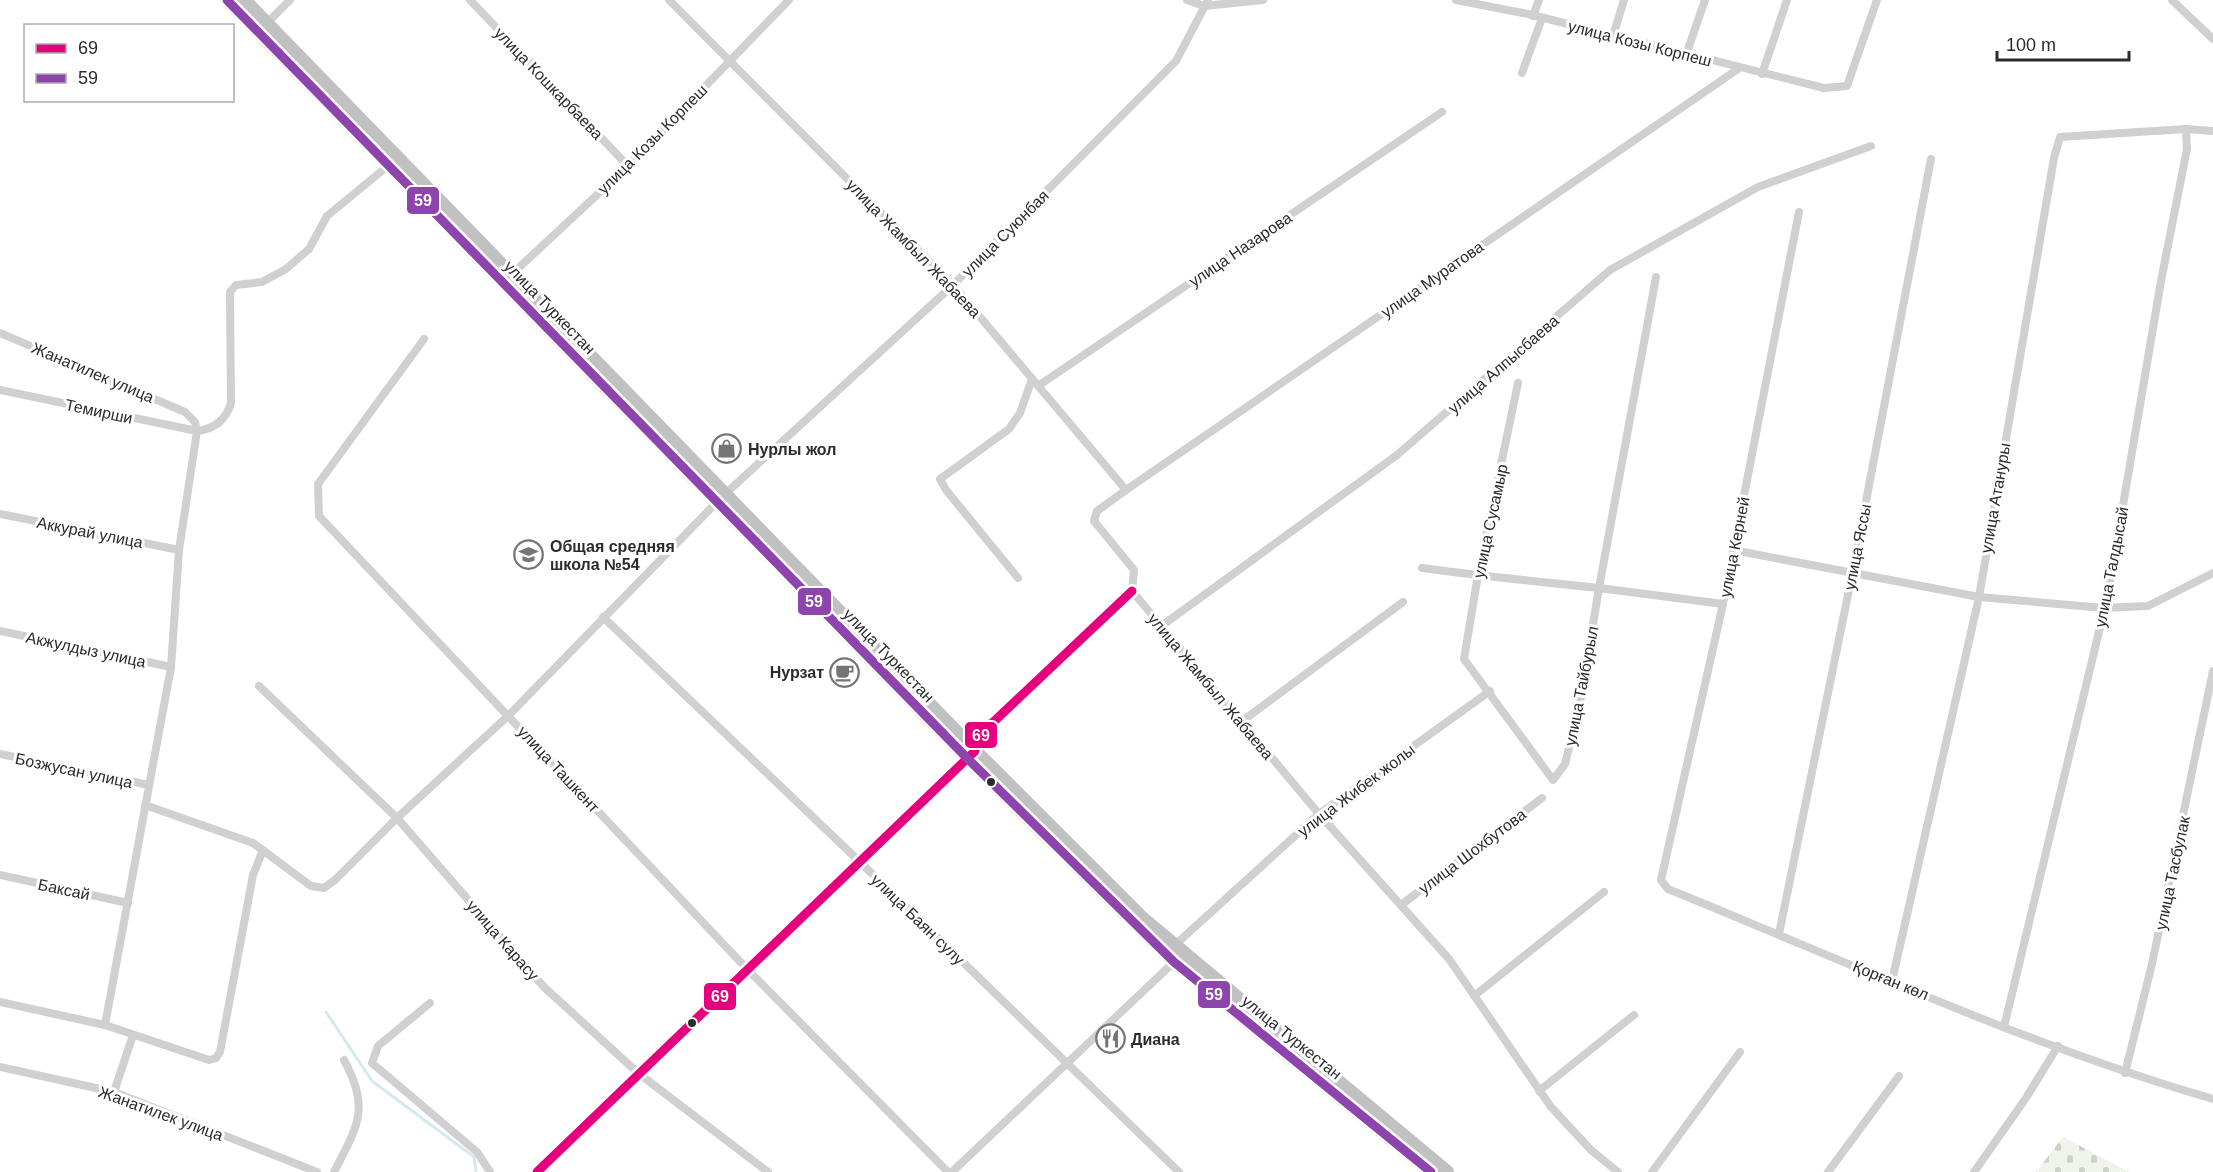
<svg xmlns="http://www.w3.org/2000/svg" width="2213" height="1172" font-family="Helvetica,sans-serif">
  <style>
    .cemetery { fill: url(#cemetery-stones) }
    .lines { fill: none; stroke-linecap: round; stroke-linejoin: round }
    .stream { stroke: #d5e9f1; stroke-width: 3 }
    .minor { stroke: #d0d0d0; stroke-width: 8 }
    .tertiary { stroke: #d0d0d0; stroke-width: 10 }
    .trunk { stroke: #c1c1c1; stroke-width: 14 }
    .bus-1-casing { stroke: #fff; stroke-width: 14 }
    .bus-2-casing { stroke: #fff; stroke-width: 14 }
    .bus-1 { stroke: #e5007d; stroke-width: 9 }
    .bus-2 { stroke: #8e44ad; stroke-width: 9 }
    .bus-dot { fill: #2b2b2b; stroke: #fff; stroke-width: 2 }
    .labels { text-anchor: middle; stroke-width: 6; stroke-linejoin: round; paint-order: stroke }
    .street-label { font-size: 16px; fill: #2b2b2b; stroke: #fff }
    .poi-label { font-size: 16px; font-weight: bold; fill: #2b2b2b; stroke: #fff; text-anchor: start }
    .line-badge { stroke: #fff; stroke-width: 2 }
    .badge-label { font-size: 16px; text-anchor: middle; font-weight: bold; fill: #fff }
  </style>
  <defs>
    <pattern id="cemetery-stones" width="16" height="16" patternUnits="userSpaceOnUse" patternTransform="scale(1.5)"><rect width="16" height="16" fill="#f0f3ea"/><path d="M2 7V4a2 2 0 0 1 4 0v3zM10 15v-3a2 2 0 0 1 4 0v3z" fill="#ced0c9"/></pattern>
  </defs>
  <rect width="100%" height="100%" fill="#fff"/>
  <path class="cemetery" d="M2063,1137L2129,1172H2036Z"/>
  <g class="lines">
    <path class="stream" d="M326,1012L372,1081L474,1157L476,1172"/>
    <g class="minor">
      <path d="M470,0L628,166"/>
      <path d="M669,0L953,285L1126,490L1097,511L1094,521L1134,570L1132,591L1319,814L1449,959L1551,1107L1591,1150L1618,1172"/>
      <path d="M1187,0L1204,6L1263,0"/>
      <path d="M1456,0L1528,14L1824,88L1847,86L1877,0"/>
      <path d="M2172,0L2213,39"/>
      <path d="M1533,16L1539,0"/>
      <path d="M267,23L290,0"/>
      <path d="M1613,36L1624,0"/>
      <path d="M1686,55L1705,0"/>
      <path d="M1522,73L1542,18"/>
      <path d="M1762,74L1787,0"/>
      <path d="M1799,212L1723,604L1661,880L1668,889C1848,962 2026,1045 2213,1099"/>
      <path d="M512,274L628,166L789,0"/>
      <path d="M1656,277L1599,588L1723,604"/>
      <path d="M0,333L185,412L195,422L197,431L179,550L171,667L105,1025"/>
      <path d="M424,339L318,484L319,516L747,969L948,1172"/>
      <path d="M1038,386L1442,112"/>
      <path d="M0,390L197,431C214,429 226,420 231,403L230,292L236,285L262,282L286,269L309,249L327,216L389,165"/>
      <path d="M1126,490L1738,69"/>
      <path d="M724,495L953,285L1176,61L1208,0"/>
      <path d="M0,514L179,550"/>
      <path d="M1733,550L1979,597L2104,608L2148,606L2213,573"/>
      <path d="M1422,568C1481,576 1540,582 1599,588L1580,703L1565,764L1553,780L1464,659L1478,575L1518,383"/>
      <path d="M1018,578L946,490L940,479L1009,429L1020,413L1032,379"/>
      <path d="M603,617L860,862L1179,1172"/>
      <path d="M1160,627L1397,455L1610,270L1758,187L1871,146"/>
      <path d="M0,631L171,667"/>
      <path d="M259,686L397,818L544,987L638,1073L768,1172"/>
      <path d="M1241,722L1403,602"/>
      <path d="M975,751V742L987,728L1132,591"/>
      <path d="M0,754L149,785"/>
      <path d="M145,805L253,843L311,886L324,888L335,880L397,818L508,716L717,502"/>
      <path d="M0,875L128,903"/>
      <path d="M1401,905L1542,798"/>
      <path d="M1779,934L1852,575L1931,159"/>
      <path d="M1175,945L1319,814L1490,691"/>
      <path d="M1892,981L1979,597L2054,158L2060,137L2186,129"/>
      <path d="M1474,996L1604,892"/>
      <path d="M0,1002L105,1025L209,1060L216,1058L220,1052L253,875L263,850"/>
      <path d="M430,1003L378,1046L372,1063L477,1152L490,1172"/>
      <path d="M2004,1027L2108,594L2161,281L2187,149L2186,129L2213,131"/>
      <path d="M0,1067L114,1092L317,1172"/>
      <path d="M2125,1073L2152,964L2213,671"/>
      <path d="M1539,1091L1634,1015"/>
      <path d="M114,1092L133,1035"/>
      <path d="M334,1172C357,1127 371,1109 344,1060"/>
      <path d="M952,1172L1174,962"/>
      <path d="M1652,1172L1740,1052"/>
      <path d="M1828,1172L1899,1076"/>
      <path d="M1974,1172L2026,1098L2058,1046"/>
    </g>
    <path class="tertiary" d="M537,1172L973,754"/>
    <g class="trunk">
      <path d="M227,0L968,759L1174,962L1431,1172"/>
      <path d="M244,0L975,751L1142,918L1447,1172"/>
    </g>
    <defs>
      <path id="bus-1" d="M537,1172L975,751V742L987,728L1132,591"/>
      <path id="bus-2" d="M227,0L968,759L1174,962L1431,1172"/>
    </defs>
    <use href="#bus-1" class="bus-1-casing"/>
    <use href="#bus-2" class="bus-2-casing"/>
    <use href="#bus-1" class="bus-1"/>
    <use href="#bus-2" class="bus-2"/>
  </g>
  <defs>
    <symbol id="shop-ring" viewBox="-11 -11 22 22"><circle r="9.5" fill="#fff" stroke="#757575" stroke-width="1.5"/><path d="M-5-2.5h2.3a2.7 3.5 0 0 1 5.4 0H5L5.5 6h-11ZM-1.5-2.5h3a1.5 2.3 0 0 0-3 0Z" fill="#757575"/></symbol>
    <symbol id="school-ring" viewBox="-11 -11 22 22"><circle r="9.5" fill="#fff" stroke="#757575" stroke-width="1.5"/><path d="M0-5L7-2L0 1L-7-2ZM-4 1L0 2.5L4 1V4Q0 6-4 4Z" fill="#757575"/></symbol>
    <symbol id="cafe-ring" viewBox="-11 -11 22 22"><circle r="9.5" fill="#fff" stroke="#757575" stroke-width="1.5"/><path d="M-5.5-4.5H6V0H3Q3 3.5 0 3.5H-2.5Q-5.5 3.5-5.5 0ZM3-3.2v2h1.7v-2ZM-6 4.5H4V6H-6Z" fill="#757575"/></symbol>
    <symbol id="restaurant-ring" viewBox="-11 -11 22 22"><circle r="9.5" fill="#fff" stroke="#757575" stroke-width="1.5"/><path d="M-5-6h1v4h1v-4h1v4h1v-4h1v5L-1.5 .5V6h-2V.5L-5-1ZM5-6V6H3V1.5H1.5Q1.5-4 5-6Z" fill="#757575"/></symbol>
  </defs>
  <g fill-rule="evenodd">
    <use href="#shop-ring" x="710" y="432" width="33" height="33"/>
    <use href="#school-ring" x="512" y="538" width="33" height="33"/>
    <use href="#cafe-ring" x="828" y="656" width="33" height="33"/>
    <use href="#restaurant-ring" x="1094" y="1022" width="33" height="33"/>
  </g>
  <g class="bus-dot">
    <circle cx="991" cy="782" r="5"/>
    <circle cx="692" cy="1023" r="5"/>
  </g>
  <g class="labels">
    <g class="street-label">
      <text transform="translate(1640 43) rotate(14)" y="6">улица Козы Корпеш</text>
      <text transform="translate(549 83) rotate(46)" y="6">улица Кошкарбаева</text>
      <text transform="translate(652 139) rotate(-45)" y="6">улица Козы Корпеш</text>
      <text transform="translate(1005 233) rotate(-45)" y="6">улица Суюнбая</text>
      <text transform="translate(914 248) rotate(46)" y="6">улица Жамбыл Жабаева</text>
      <text transform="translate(1240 249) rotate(-34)" y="6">улица Назарова</text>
      <text transform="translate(1432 279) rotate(-35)" y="6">улица Муратова</text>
      <text transform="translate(550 307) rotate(46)" y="6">улица Туркестан</text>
      <text transform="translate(1503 364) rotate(-41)" y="6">улица Алпысбаева</text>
      <text transform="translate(93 372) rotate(23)" y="6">Жанатилек улица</text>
      <text transform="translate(99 411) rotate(12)" y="6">Темирши</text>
      <text transform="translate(1995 498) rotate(-80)" y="6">улица Атануры</text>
      <text transform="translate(1490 521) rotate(-78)" y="6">улица Сусамыр</text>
      <text transform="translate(90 532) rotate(11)" y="6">Аккурай улица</text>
      <text transform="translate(1734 547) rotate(-79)" y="6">улица Керней</text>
      <text transform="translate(1857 547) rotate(-79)" y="6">улица Яссы</text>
      <text transform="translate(2111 567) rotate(-79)" y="6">улица Талдысай</text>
      <text transform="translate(86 649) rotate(12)" y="6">Акжулдыз улица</text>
      <text transform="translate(889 655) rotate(46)" y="6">улица Туркестан</text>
      <text transform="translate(1211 686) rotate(50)" y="6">улица Жамбыл Жабаева</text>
      <text transform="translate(1581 686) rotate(-79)" y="6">улица Тайбурыл</text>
      <text transform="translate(559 769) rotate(47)" y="6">улица Ташкент</text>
      <text transform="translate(74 770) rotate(12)" y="6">Бозжусан улица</text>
      <text transform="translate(1356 790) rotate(-37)" y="6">улица Жибек жолы</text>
      <text transform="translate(1472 851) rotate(-37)" y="6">улица Шохбутова</text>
      <text transform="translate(2172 873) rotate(-78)" y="6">улица Тасбулак</text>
      <text transform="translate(64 889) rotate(12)" y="6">Баксай</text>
      <text transform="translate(918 919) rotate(44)" y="6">улица Баян сулу</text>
      <text transform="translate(503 940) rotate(49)" y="6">улица Карасу</text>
      <text transform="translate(1891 980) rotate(22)" y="6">Қорған көл</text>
      <text transform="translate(1292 1037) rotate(39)" y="6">улица Туркестан</text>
      <text transform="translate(161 1113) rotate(20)" y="6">Жанатилек улица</text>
    </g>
    <g class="poi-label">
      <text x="748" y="455">Нурлы жол</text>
      <text x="550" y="552">Общая средняя<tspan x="550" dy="18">школа №54</tspan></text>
      <text x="824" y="678" text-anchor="end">Нурзат</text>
      <text x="1131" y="1045">Диана</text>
    </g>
  </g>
  <g class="line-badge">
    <rect x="406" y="186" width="34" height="29" rx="6" fill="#8e44ad"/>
    <rect x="797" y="587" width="35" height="29" rx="6" fill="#8e44ad"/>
    <rect x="964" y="721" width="34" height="28" rx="6" fill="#e5007d"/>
    <rect x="1197" y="980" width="34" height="29" rx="6" fill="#8e44ad"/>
    <rect x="703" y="982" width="34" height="29" rx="6" fill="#e5007d"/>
  </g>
  <g class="badge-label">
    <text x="423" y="206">59</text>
    <text x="814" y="607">59</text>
    <text x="981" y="741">69</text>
    <text x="1214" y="1000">59</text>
    <text x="720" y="1002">69</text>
  </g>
  <rect x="24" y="24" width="210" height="78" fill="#ffffff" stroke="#aaaaaa" stroke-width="1.5"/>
  <rect x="36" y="44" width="30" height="9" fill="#e5007d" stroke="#aaaaaa" stroke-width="1.5"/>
  <text x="78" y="54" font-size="18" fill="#2b2b2b">69</text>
  <rect x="36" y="74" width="30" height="9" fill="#8e44ad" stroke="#aaaaaa" stroke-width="1.5"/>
  <text x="78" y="84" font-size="18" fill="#2b2b2b">59</text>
  <path d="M1997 51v9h132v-9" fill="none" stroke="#2b2b2b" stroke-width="3"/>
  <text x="2006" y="51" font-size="18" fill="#2b2b2b" stroke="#ffffff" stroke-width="4.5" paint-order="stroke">100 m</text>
</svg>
